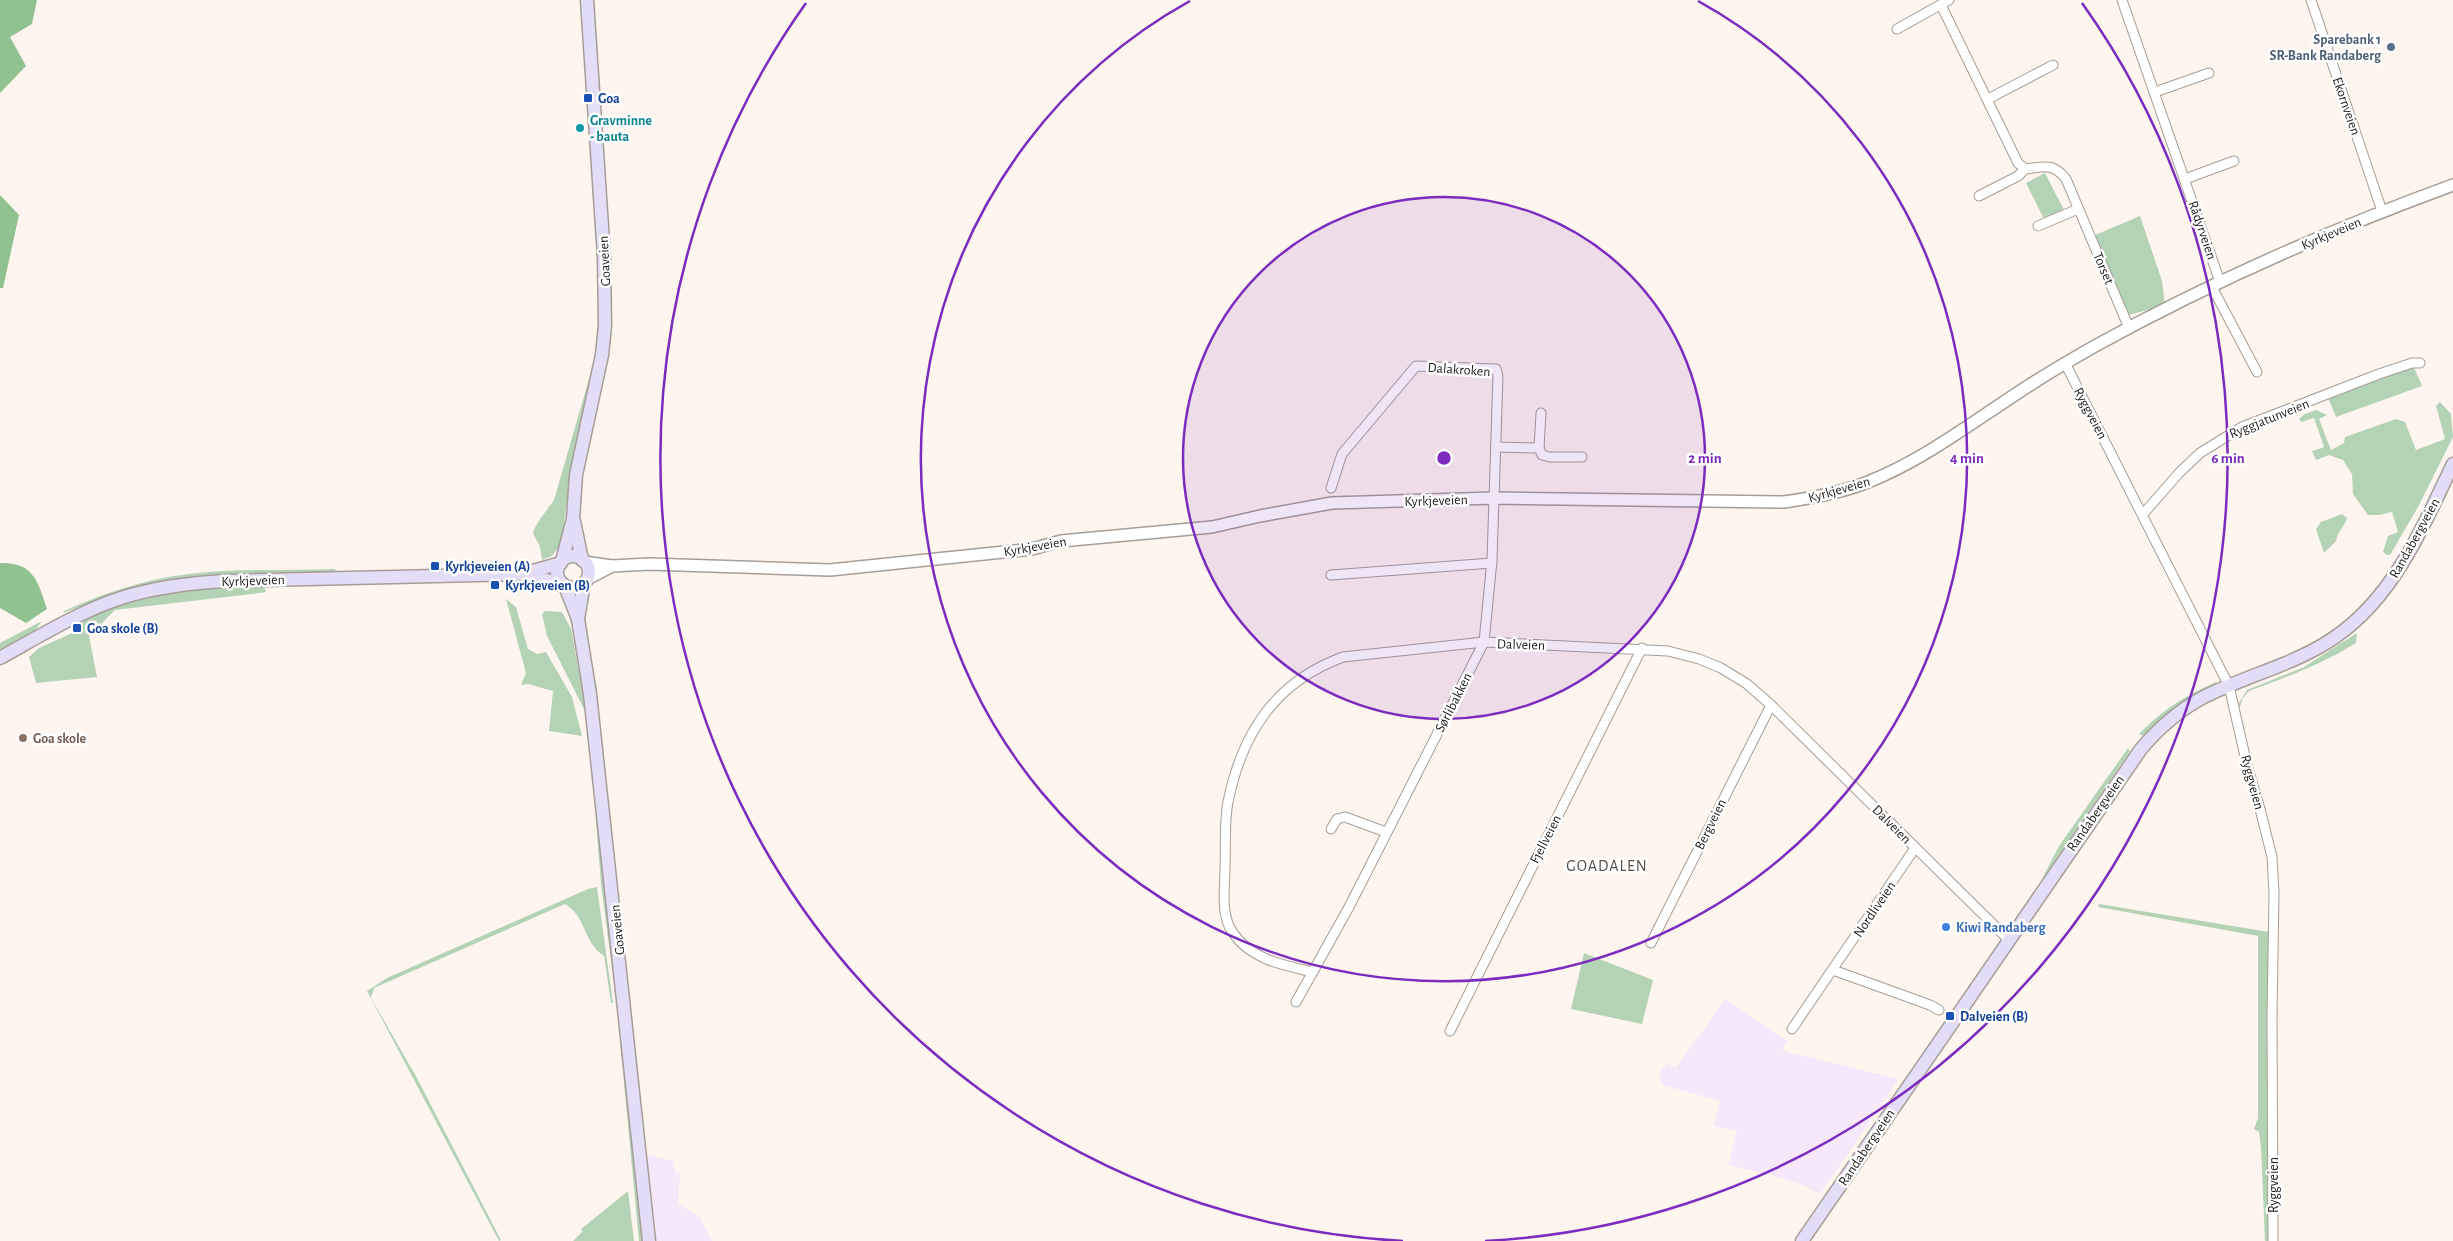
<svg xmlns="http://www.w3.org/2000/svg" width="2453" height="1241" font-family="'Alegreya Sans',sans-serif">
  <style>
    .industrial { fill: #f6e7fa }
    .green { fill: #b4d3b4 }
    .forest { fill: #90c190 }
    .lines { fill: none; stroke-linecap: round; stroke-linejoin: round }
    .minor-casing { stroke: #a69d97; stroke-width: 11 }
    .tertiary-casing { stroke: #a69d97; stroke-width: 14 }
    .secondary-casing { stroke: #a69d97; stroke-width: 15 }
    .minor { stroke: #fff; stroke-width: 9 }
    .tertiary { stroke: #fff; stroke-width: 11 }
    .secondary { stroke: #e3ddf7; stroke-width: 12 }
    .ring { fill: none; stroke: #7b2cbf; stroke-width: 2.5 }
    .service-dot { fill: #5c6f8a; stroke: #fff; stroke-width: 2 }
    .transit-dot { fill: #1a4fb4; stroke: #fff; stroke-width: 2 }
    .culture-dot { fill: #0f9aa8; stroke: #fff; stroke-width: 2 }
    .education-dot { fill: #8d6e63; stroke: #fff; stroke-width: 2 }
    .shop-dot { fill: #3f7fe0; stroke: #fff; stroke-width: 2 }
    .labels { text-anchor: middle; stroke-width: 5; stroke-linejoin: round; paint-order: stroke }
    .service-label { font-size: 14px; font-weight: bold; fill: #4e5e75; stroke: #fff; text-anchor: end }
    .transit-label { font-size: 14px; font-weight: bold; fill: #164399; stroke: #fff; text-anchor: start }
    .street-label { font-size: 14px; fill: #1e1b19; stroke: #fff }
    .culture-label { font-size: 14px; font-weight: bold; fill: #0d838f; stroke: #fff; text-anchor: start }
    .education-label { font-size: 14px; font-weight: bold; fill: #785e54; stroke: #fff; text-anchor: start }
    .shop-label { font-size: 14px; font-weight: bold; fill: #366cbe; stroke: #fff; text-anchor: start }
    .quarter-label { font-size: 16px; letter-spacing: 1px; fill: #554e49; stroke: #fff }
    .centre { fill: #7b2cbf; stroke: #fff; stroke-width: 2.5 }
    .ring-label { font-size: 15px; text-anchor: middle; font-weight: bold; fill: #7b2cbf; stroke: #fff; stroke-width: 5; stroke-linejoin: round; paint-order: stroke }
  </style>
  <rect width="100%" height="100%" fill="#fff5ef"/>
  <g class="industrial">
    <path d="M1725,999L1787,1041L1782,1049L1787,1052L1899,1079L1820,1194L1805,1186L1768,1174L1728,1165L1737,1131L1714,1126L1720,1101L1663,1085L1659,1073L1667,1063L1676,1068Z"/>
    <path d="M645,1154L673,1161L675,1173L680,1174L678,1204L699,1216L712,1241H654Z"/>
  </g>
  <g class="green">
    <path d="M2045,173L2064,210L2044,219L2026,183Z"/>
    <path d="M2140,216L2162,281L2165,305L2129,315L2095,235Z"/>
    <path d="M2412,363L2422,386L2336,417L2327,395Z"/>
    <path d="M591,372L593,373L569,487L561,544L552,556L542,560L540,547L533,533C535,524 548,509 554,500Z"/>
    <path d="M2440,402L2451,414L2453,437L2418,507L2390,555H2387L2383,552L2388,536L2398,532L2392,512L2380,515H2368L2353,494L2352,474L2343,460L2329,455L2316,460L2312,451L2324,447L2314,418L2301,422L2299,419L2305,414L2316,410L2327,415L2319,419L2331,450L2344,443L2345,437L2396,419L2405,422L2416,450L2445,439L2436,406Z"/>
    <path d="M2342,514L2347,518C2345,526 2337,532 2336,541L2324,553L2316,529L2321,522Z"/>
    <path d="M335,569L336,572L334,574L166,581L134,587L63,613L64,611C104,593 145,579 189,574C237,568 286,571 335,569Z"/>
    <path d="M264,585L266,592L260,593L115,610L89,636L97,677L36,683L29,657L39,648L81,629L80,625C117,587 214,587 264,585Z"/>
    <path d="M506,599L516,607L528,649L537,654L546,652L572,697L582,736L549,731L553,691L528,684L521,685L526,673Z"/>
    <path d="M545,611L562,612L571,629L587,715L547,636L542,614Z"/>
    <path d="M42,621L34,632L0,650V643Z"/>
    <path d="M2357,633L2356,643C2322,664 2287,677 2249,691L2243,698L2238,712L2239,703L2247,690L2304,667Z"/>
    <path d="M2216,682V685C2188,699 2166,714 2144,736L2139,734C2165,708 2183,697 2216,682Z"/>
    <path d="M2128,748L2130,751L2040,883L2059,846Z"/>
    <path d="M594,795L596,797L621,1015L618,1013L601,884Z"/>
    <path d="M597,887L613,1003H611L604,956C583,942 586,916 565,904L374,988L371,998L417,1078L501,1240L499,1241L367,991L387,978L588,889Z"/>
    <path d="M2099,904L2269,932V1241H2265L2261,1147L2259,1132L2254,1129L2258,1118V936L2098,907Z"/>
    <path d="M1584,953L1653,980L1642,1024L1571,1009Z"/>
    <path d="M620,1041L624,1044L642,1241H639Z"/>
    <path d="M628,1191L634,1241H573L582,1232L581,1229Z"/>
  </g>
  <g class="forest">
    <path d="M0,0H37L32,24L10,37L26,66L0,93Z"/>
    <path d="M0,195L19,215L3,288H0Z"/>
    <path d="M0,563C34,562 38,582 47,609L26,623L0,608Z"/>
  </g>
  <g class="lines">
    <defs>
      <g id="minor">
        <path d="M2122,0L2220,282"/>
        <path d="M2311,0L2382,211"/>
        <path d="M1941,5L2018,163L2025,169C2045,167 2052,162 2066,179L2129,328"/>
        <path d="M1897,29L1949,0"/>
        <path d="M2155,92L2209,73"/>
        <path d="M1988,99L2053,65"/>
        <path d="M2185,179L2234,161"/>
        <path d="M1979,196L2018,176L2025,169"/>
        <path d="M2038,226L2078,209"/>
        <path d="M2212,287L2257,372"/>
        <path d="M2065,363L2229,686L2247,765L2260,809L2272,857L2274,893L2272,1016L2273,1241"/>
        <path d="M1496,447L1539,448L1542,455L1550,457H1582"/>
        <path d="M1539,448L1541,413"/>
        <path d="M2144,513L2179,473L2200,453L2242,427L2379,374L2412,363H2420"/>
        <path d="M1331,575L1492,563"/>
        <path d="M1331,829L1337,819L1345,817L1386,832"/>
        <path d="M1651,943L1771,705"/>
        <path d="M1833,970L1930,1005L1939,1010"/>
        <path d="M1313,972C1283,965 1252,960 1233,933C1220,915 1225,888 1225,867C1226,846 1224,822 1228,802C1242,733 1275,682 1343,657L1484,642L1668,651L1699,659L1721,668L1747,684L1771,705L2008,939"/>
        <path d="M1296,1002L1349,907L1484,642L1492,560L1498,376L1496,369L1416,366L1342,454L1331,488"/>
        <path d="M1792,1029L1915,848"/>
        <path d="M1450,1031L1642,648"/>
      </g>
      <g id="tertiary">
        <path d="M584,562L612,566L649,564L830,570L1032,549L1061,541L1212,527L1260,516L1332,503L1494,498L1784,502C1812,498 1841,493 1868,482C1928,458 1979,417 2033,383C2053,370 2074,358 2095,346C2209,283 2330,230 2453,185"/>
        <path d="M587,579L612,566"/>
      </g>
      <g id="secondary">
        <path d="M574,521L582,560"/>
        <circle cx="573" cy="572" r="16"/>
        <path d="M562,561L573,519L576,475L602,355L605,325L604,257L587,0"/>
        <path d="M522,574L561,563"/>
        <path d="M565,586L578,619L590,694L649,1241"/>
        <path d="M578,619L584,583"/>
        <path d="M0,658C40,636 80,611 124,597C157,587 191,583 225,581L522,574L563,584"/>
        <path d="M1802,1241L2141,749C2158,729 2178,711 2202,698C2242,677 2287,667 2326,643C2392,603 2421,530 2453,464"/>
      </g>
    </defs>
    <use href="#minor" class="minor-casing"/>
    <use href="#tertiary" class="tertiary-casing"/>
    <use href="#secondary" class="secondary-casing"/>
    <use href="#minor" class="minor"/>
    <use href="#tertiary" class="tertiary"/>
    <use href="#secondary" class="secondary"/>
  </g>
  <circle cx="1444" cy="458" r="261" fill="#7b2cbf" fill-opacity=".12"/>
  <g class="ring">
    <circle cx="1444" cy="458" r="261"/>
    <path d="M1698 1A523 523 0 1 1 1190 1"/>
    <path d="M1403 1241A784 784 0 0 1 806 3M2082 3A784 784 0 0 1 1485 1241"/>
  </g>
  <circle class="service-dot" cx="2391" cy="47" r="5"/>
  <g class="transit-dot">
    <rect x="583" y="93" width="10" height="10" rx="2.5"/>
    <rect x="430" y="561" width="10" height="10" rx="2.5"/>
    <rect x="490" y="580" width="10" height="10" rx="2.5"/>
    <rect x="72" y="623" width="10" height="10" rx="2.5"/>
    <rect x="1945" y="1011" width="10" height="10" rx="2.5"/>
  </g>
  <circle class="culture-dot" cx="580" cy="128" r="5"/>
  <circle class="education-dot" cx="23" cy="738" r="5"/>
  <circle class="shop-dot" cx="1946" cy="927" r="5"/>
  <g class="labels">
    <g class="service-label">
      <text x="2381" y="44">Sparebank 1<tspan x="2381" dy="16">SR-Bank Randaberg</tspan></text>
    </g>
    <g class="transit-label">
      <text x="598" y="103">Goa</text>
      <text x="445" y="571">Kyrkjeveien (A)</text>
      <text x="505" y="590">Kyrkjeveien (B)</text>
      <text x="87" y="633">Goa skole (B)</text>
      <text x="1960" y="1021">Dalveien (B)</text>
    </g>
    <g class="street-label">
      <text transform="translate(2347 106) rotate(71)" y="5">Ekornveien</text>
      <text transform="translate(2203 230) rotate(71)" y="5">Rådyrveien</text>
      <text transform="translate(2331 233) rotate(-23)" y="5">Kyrkjeveien</text>
      <text transform="translate(604 261) rotate(-93)" y="5">Goaveien</text>
      <text transform="translate(2104 268) rotate(67)" y="5">Torset</text>
      <text transform="translate(1459 369) rotate(4)" y="5">Dalakroken</text>
      <text transform="translate(2091 413) rotate(62)" y="5">Ryggveien</text>
      <text transform="translate(2269 418) rotate(-22)" y="5">Ryggjatunveien</text>
      <text transform="translate(1839 489) rotate(-16)" y="5">Kyrkjeveien</text>
      <text transform="translate(1436 500) rotate(-2)" y="5">Kyrkjeveien</text>
      <text transform="translate(2414 538) rotate(-61)" y="5">Randabergveien</text>
      <text transform="translate(1035 546) rotate(-10)" y="5">Kyrkjeveien</text>
      <text transform="translate(253 580) rotate(-2)" y="5">Kyrkjeveien</text>
      <text transform="translate(1521 644) rotate(2)" y="5">Dalveien</text>
      <text transform="translate(1453 702) rotate(-63)" y="5">Sørlibakken</text>
      <text transform="translate(2253 782) rotate(75)" y="5">Ryggveien</text>
      <text transform="translate(2095 813) rotate(-55)" y="5">Randabergveien</text>
      <text transform="translate(1710 824) rotate(-64)" y="5">Bergveien</text>
      <text transform="translate(1892 824) rotate(45)" y="5">Dalveien</text>
      <text transform="translate(1545 839) rotate(-63)" y="5">Fjellveien</text>
      <text transform="translate(1874 909) rotate(-56)" y="5">Nordliveien</text>
      <text transform="translate(617 930) rotate(-96)" y="5">Goaveien</text>
      <text transform="translate(1866 1147) rotate(-56)" y="5">Randabergveien</text>
      <text transform="translate(2273 1185) rotate(-90)" y="5">Ryggveien</text>
    </g>
    <g class="culture-label">
      <text x="590" y="125">Gravminne<tspan x="590" dy="16">- bauta</tspan></text>
    </g>
    <g class="education-label">
      <text x="33" y="743">Goa skole</text>
    </g>
    <g class="shop-label">
      <text x="1956" y="932">Kiwi Randaberg</text>
    </g>
    <g class="quarter-label">
      <text x="1607" y="871">GOADALEN</text>
    </g>
  </g>
  <circle cx="1444" cy="458" r="8" class="centre"/>
  <g class="ring-label">
    <text x="1705" y="463">2 min</text>
    <text x="1967" y="463">4 min</text>
    <text x="2228" y="463">6 min</text>
  </g>
</svg>
